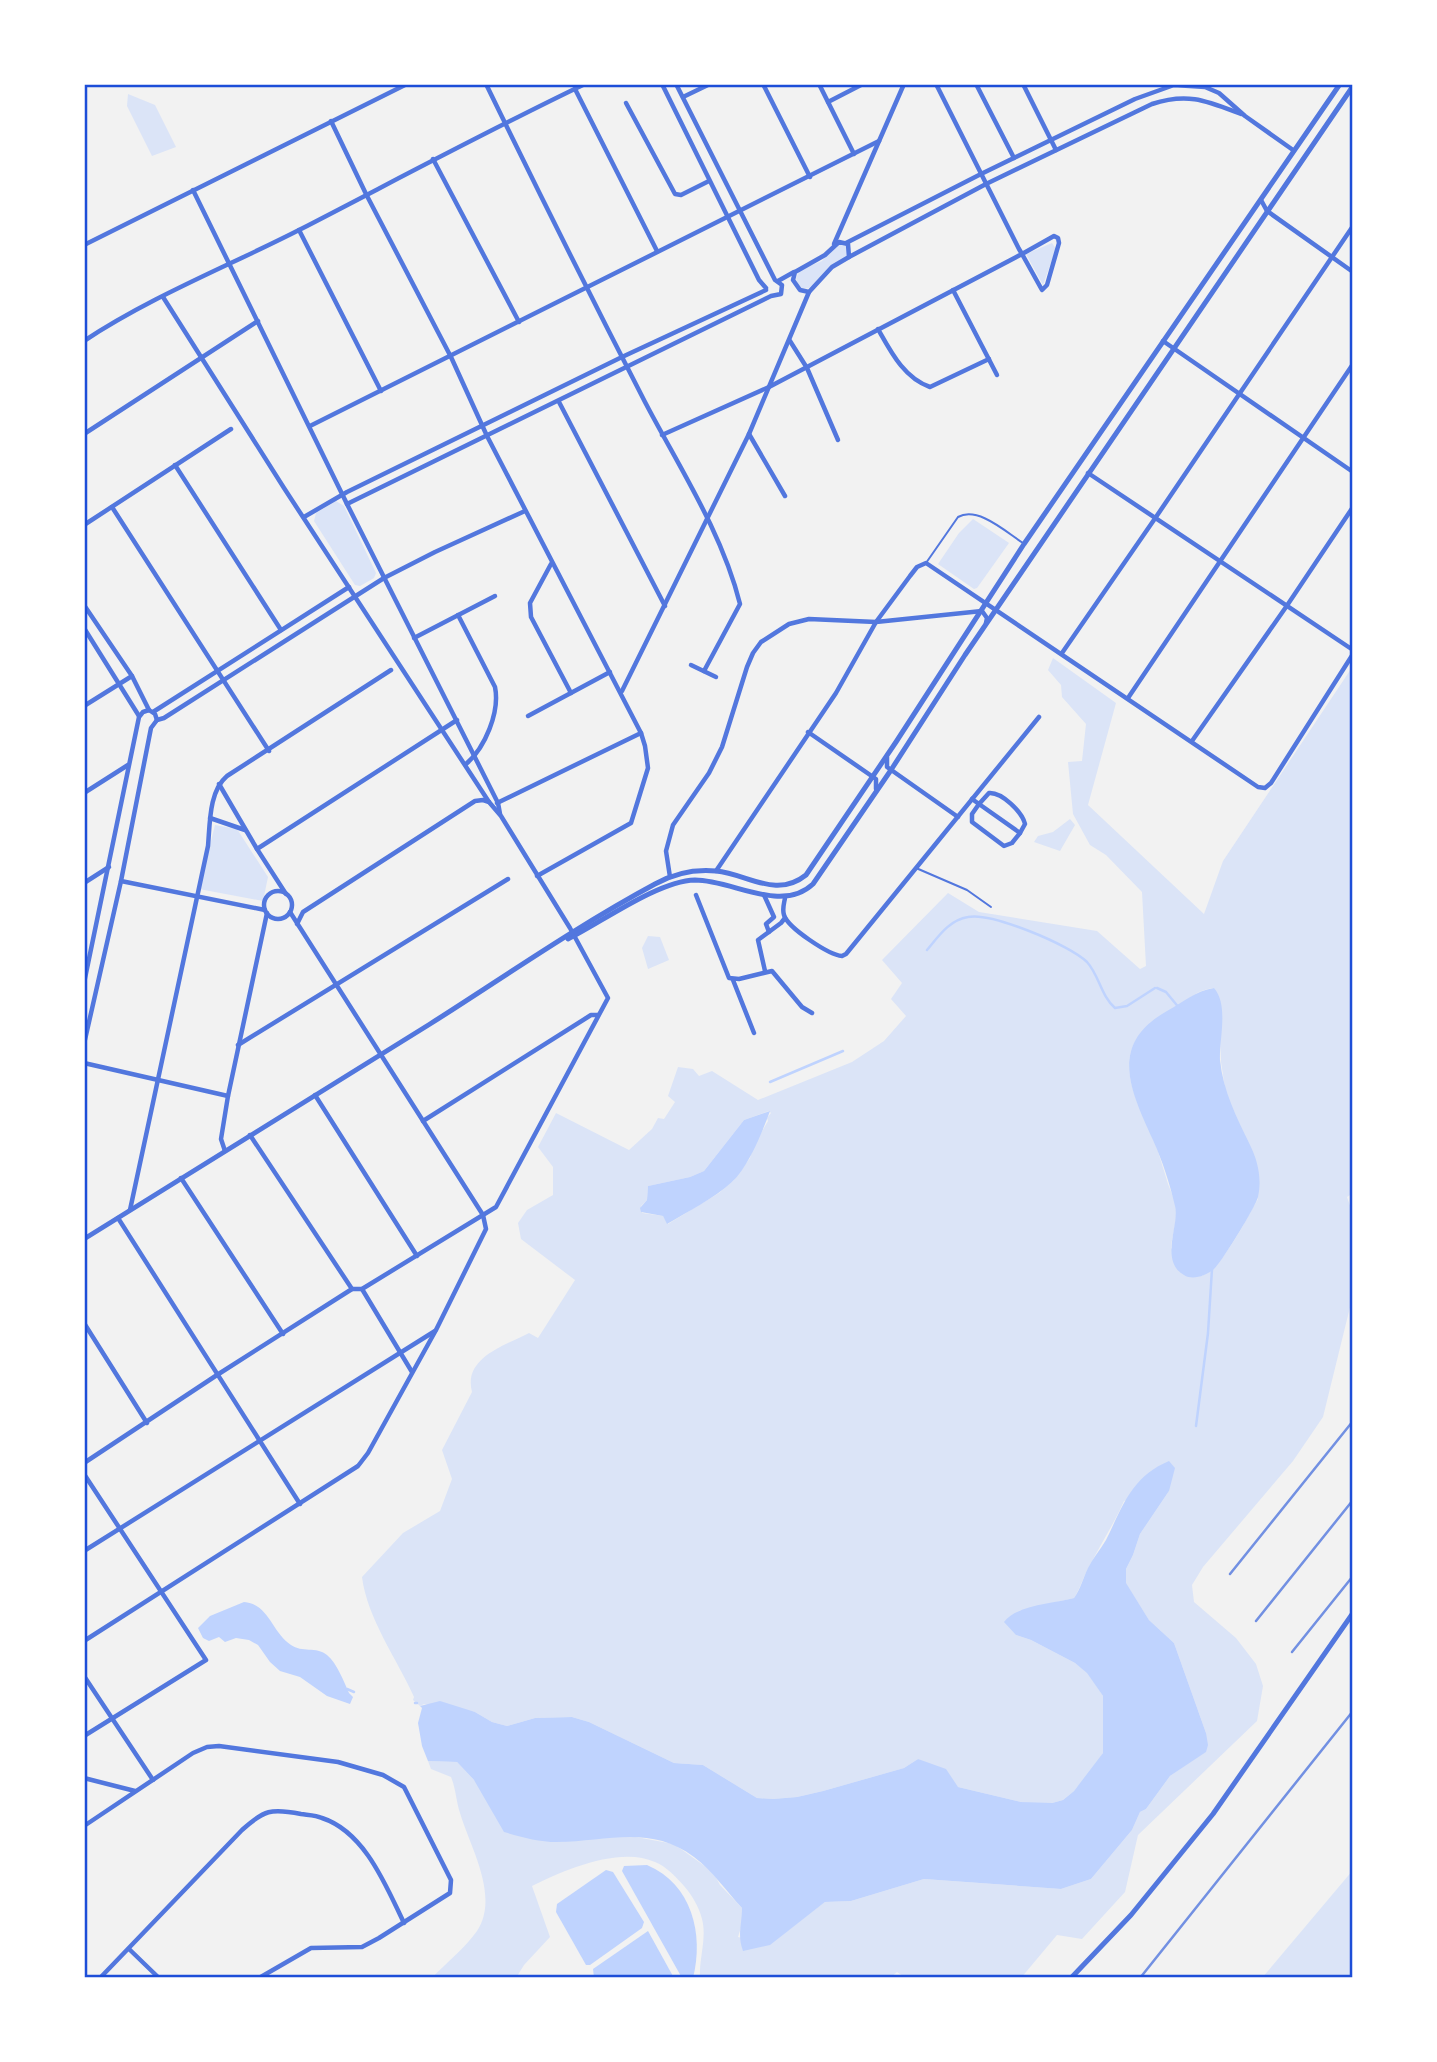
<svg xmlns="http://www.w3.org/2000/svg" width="1437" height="2062" font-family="'Varela Round',sans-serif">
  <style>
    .green { fill: #dbe4f7; fill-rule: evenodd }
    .water { fill: #bfd3fe }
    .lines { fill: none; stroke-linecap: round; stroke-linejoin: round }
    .stream { stroke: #bfd3fe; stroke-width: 2.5 }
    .service { stroke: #5277de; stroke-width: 2 }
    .minor { stroke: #5277de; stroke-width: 4.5 }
    .tertiary { stroke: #5277de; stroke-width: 5 }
    .rail { stroke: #7290e2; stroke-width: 2.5 }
    .neatline { fill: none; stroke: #1d4ed8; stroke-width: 2.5 }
  </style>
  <rect width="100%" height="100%" fill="#f2f2f2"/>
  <g class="green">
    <path d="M128,94L155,105L176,147L152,156L127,106Z"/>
    <path d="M842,243L847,247V257L809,288L803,289L798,286L796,278L800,270L822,261L834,247Z"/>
    <path d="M1052,243L1056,249L1043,285L1026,254Z"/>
    <path d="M336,501L344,506L376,573L374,578L360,586L355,585L314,521L316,513Z"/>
    <path d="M973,519L1009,543L977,588L974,589L938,564L959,533Z"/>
    <path d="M1053,658L1116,703L1088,805L1204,914L1223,861L1353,666V1193L1347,1197L1353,1214V1295L1323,1417L1293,1461L1203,1567L1192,1585L1194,1602L1236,1638L1256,1664L1263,1686L1257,1721L1138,1835L1125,1892L1082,1939L1057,1935L1021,1978H906L897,1972L890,1978H700C699,1958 707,1938 702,1919C699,1907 692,1895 684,1886C676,1877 667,1867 655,1862C620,1846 564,1870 532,1886L550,1937L524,1965L516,1978H432C446,1963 465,1948 477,1931C500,1896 470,1847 460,1813C456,1801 456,1789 451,1777L431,1769L428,1761L457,1762L474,1780L556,1842L625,1835L674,1844L713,1872L720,1885L742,1908V1924L738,1937L770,1944L825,1902L851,1901L924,1879L1061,1889L1091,1879L1132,1830L1140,1812L1146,1809L1170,1776L1205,1752L1206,1733L1174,1643L1149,1620L1126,1584V1569L1133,1555L1140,1534L1169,1491L1124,1501C1114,1524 1100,1545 1089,1567C1083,1577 1081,1587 1074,1598L1019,1611L1016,1635L1031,1640L1075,1663L1087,1672L1103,1696V1753L1096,1765L1074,1791L1063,1800L1052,1803L1036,1804L1021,1802L958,1787L918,1759L904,1768L823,1791L797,1797L773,1799L757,1798L703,1765L674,1763L589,1722L572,1717L535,1718L507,1726L492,1722L475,1712L424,1704L420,1706L413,1700L414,1697C397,1659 367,1618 362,1577L403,1533L440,1511L452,1479L442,1450L472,1392C463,1358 504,1346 529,1333L538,1338L575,1280L521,1239L518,1223L527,1210L553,1195V1167L538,1147L556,1113L629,1150L652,1129L658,1118L664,1119L675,1102L668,1096L678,1067L693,1069L699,1076L712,1071L758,1100L852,1062L884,1041L906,1016L891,999L902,983L882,960L948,893L979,912L1097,931L1140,969L1146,966L1142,892L1106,855L1090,845L1073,814L1068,762L1082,761L1086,724L1062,697L1061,685L1048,670ZM1214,988L1220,1035L1221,1062L1225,1088L1258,1199C1243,1224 1227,1261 1202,1276L1171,1248C1172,1236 1177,1222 1176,1210C1176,1202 1171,1192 1168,1184C1164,1171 1160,1157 1155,1143C1130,1086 1104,1044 1176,1007C1192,999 1193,991 1214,988ZM769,1111L771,1113L767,1118L768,1121L754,1145L750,1158L733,1181L719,1193L668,1224L663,1216L642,1213L641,1206L647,1200L648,1186L690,1177L704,1171L744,1120Z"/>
    <path d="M1070,819L1075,825L1060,851L1034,842L1038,836L1053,832Z"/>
    <path d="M215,825L237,829L268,877L263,901L199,889Z"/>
    <path d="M648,936L660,937L669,960L648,969L642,948Z"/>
    <path d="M1353,1870V1978H1262Z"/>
  </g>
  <g class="water">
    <path d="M1214,988C1229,1005 1219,1039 1220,1060C1223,1091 1237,1118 1250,1145C1258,1161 1262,1179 1258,1197C1256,1206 1222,1262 1214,1269C1207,1275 1193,1281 1184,1275C1159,1261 1180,1224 1175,1206C1170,1184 1162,1160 1153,1140C1131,1091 1107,1045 1167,1011C1184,1002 1195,991 1214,988Z"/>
    <path d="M770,1111C763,1130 749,1166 732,1182C713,1199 689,1211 667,1224L663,1216L641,1212L640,1208L647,1200L648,1186L690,1177L704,1171L744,1120Z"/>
    <path d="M1169,1461L1175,1468L1169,1491L1140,1534L1133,1555L1126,1569V1583L1149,1620L1174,1643L1206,1733L1208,1745L1206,1752L1170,1776L1146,1809L1140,1812L1132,1830L1091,1879L1061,1889L924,1879L851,1901L825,1902L770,1945L743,1951C737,1935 742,1925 742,1908C726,1891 713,1871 694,1857C650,1824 606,1842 557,1842C539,1842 521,1837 504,1832L474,1780L457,1762L428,1761L422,1746L418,1723L422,1708L420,1706L440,1701L475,1712L492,1722L507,1726L535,1718L572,1717L589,1722L674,1763L703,1765L757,1798L773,1799L797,1797L823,1791L904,1768L918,1759L946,1769L958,1787L1021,1802L1052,1803L1063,1800L1074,1791L1103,1753V1696L1087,1673L1075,1663L1031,1640L1016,1635L1004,1622C1018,1604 1053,1604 1074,1598C1081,1588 1083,1578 1088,1568C1093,1558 1100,1550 1106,1540C1123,1506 1131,1477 1169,1461Z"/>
    <path d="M244,1602C269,1604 272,1633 291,1645C302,1653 316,1646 327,1655C337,1663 344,1682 349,1693L353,1697L350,1704L327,1696L300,1677L280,1671L270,1662L258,1645L249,1640L236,1638L225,1642L219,1637L209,1641L203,1638L198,1628L210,1616Z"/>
    <path d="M647,1865C692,1884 704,1934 693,1978H682L622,1871L624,1866Z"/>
    <path d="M606,1870L613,1872L644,1922L642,1928L590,1965H586L556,1912L557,1904Z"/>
    <path d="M648,1931L674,1978H594L593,1969Z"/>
  </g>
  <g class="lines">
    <g class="stream">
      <path d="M927,950C938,937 949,920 968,917C991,912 1070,945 1087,962C1099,975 1101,996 1115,1008L1127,1006L1155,988"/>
      <path d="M1157,988L1166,992L1180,1009"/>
      <path d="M770,1082L843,1051"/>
      <path d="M1196,1426L1208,1333L1212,1269"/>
      <path d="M347,1689L354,1692"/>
      <path d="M415,1703H417"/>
    </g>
    <g class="service">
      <path d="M926,563L958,517C978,506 1006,532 1023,543"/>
      <path d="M916,868L967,890L991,907"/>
    </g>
    <g class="minor">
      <path d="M486,84C538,191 591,297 645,402C679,467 722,532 740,604L704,671"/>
      <path d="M662,84L759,280L766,288"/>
      <path d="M763,84L810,177"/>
      <path d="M819,84L854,154"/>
      <path d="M976,84L1014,158"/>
      <path d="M1023,84L1056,150"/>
      <path d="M575,89L657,251"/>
      <path d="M683,97L710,84"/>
      <path d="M828,102L861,85"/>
      <path d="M626,103L675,194L681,195L709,181"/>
      <path d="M331,121L366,194L451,357L487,436L641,733L645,746L648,768L631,823L537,876"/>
      <path d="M433,159L519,322"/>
      <path d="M193,190L347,504L498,803L500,814"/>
      <path d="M1261,200L1267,211L1353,272"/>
      <path d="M299,230L381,391"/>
      <path d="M839,242L848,244L849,257L832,267L809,292L800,290L793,280L795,272L825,255Z"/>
      <path d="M846,243L981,174L1135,99L1174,85L1205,87L1219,93L1245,116L1293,150"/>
      <path d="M834,244L904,84"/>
      <path d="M84,245L407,84"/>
      <path d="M849,257L986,184L1152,104C1188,92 1207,101 1241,114"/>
      <path d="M778,281L794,272"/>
      <path d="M953,290L997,375"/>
      <path d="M878,329C891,352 904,378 930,387L989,359"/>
      <path d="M84,341C152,296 229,266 301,229C396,180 489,130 585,84"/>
      <path d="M790,341L807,368L838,440"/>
      <path d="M1163,341L1353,472"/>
      <path d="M559,402L665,606"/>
      <path d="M310,426L879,141"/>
      <path d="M84,434L258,321"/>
      <path d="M749,434L785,496"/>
      <path d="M662,435L769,387L1022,254L1054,236L1058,238L1059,243L1047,285L1042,290L1022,254L1019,249L936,84"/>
      <path d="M175,465L281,630"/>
      <path d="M1088,473L1353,650"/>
      <path d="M347,504L771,296L781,294L782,285L775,280L676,84"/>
      <path d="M112,507L269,751"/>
      <path d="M304,517L347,492L622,357L766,290"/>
      <path d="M84,525L231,429"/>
      <path d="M551,564L530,603L531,617L571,693"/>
      <path d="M84,605L132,676L149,710"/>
      <path d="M458,615L495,687C500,712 485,748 466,764"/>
      <path d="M84,628L139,716"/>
      <path d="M414,638L495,596"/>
      <path d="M1062,653L1156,517L1353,226"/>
      <path d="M691,665L716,677"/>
      <path d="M622,691L749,434L809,292"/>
      <path d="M1128,698L1353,364"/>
      <path d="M84,706L132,676"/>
      <path d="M153,712L349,587"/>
      <path d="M528,716L610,672"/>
      <path d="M157,720L164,718L384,578L435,552L525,511"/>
      <path d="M808,732L876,779V789"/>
      <path d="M1192,741L1286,607L1353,507"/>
      <path d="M887,757V767L958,817"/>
      <path d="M219,784L257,849L286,894"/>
      <path d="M84,793L128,765"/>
      <path d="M972,799L979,804L989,793C1002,792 1022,812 1025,824L1020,833"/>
      <path d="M497,803L641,733"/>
      <path d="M979,804L1020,833L1012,843L1004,846L972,822V814Z"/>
      <path d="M210,818L245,830"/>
      <path d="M257,849L457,720"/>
      <path d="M716,871L836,693L876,622L910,576L917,567L926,563L1258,787L1265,788L1271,783L1353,654"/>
      <path d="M670,877L666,851L673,825L709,773L722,747L747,667L753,653L761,642L789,624L809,619L876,622L982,611L987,618L986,623"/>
      <path d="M121,881L265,910"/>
      <path d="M84,883L109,867"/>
      <circle cx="278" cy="905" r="14"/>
      <path d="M696,895L729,978L739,979L772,971L802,1007L812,1013"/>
      <path d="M764,895L774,917L766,924L769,932"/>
      <path d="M785,898C784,904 782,909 784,915C788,928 829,955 842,956L846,954L1039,717"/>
      <path d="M297,924L303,912L475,801L483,800L489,802"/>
      <path d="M765,971L758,940L781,923L785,918"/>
      <path d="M733,980L754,1033"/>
      <path d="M84,983L139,717L143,712L149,710L155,714L157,720"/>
      <path d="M84,1044L121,881L151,728L157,720"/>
      <path d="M238,1045L508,879"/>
      <path d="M84,1063L228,1096"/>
      <path d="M315,1095L417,1256"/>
      <path d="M423,1121L591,1015H598"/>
      <path d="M250,1135L352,1289"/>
      <path d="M225,1151L221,1139L228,1096L267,913"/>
      <path d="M181,1178L283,1334"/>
      <path d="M130,1210L208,846C210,823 209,791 227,776L391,670"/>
      <path d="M118,1218L300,1504"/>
      <path d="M362,1289L412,1372"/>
      <path d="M84,1323L147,1423"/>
      <path d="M84,1463L217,1375L352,1289H362L496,1207L608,998L570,928L501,816L489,802L284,488L163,297"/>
      <path d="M84,1474L206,1660L84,1736"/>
      <path d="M84,1551L435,1331"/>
      <path d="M84,1641L358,1466L368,1453L436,1330L486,1229L483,1215L290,912"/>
      <path d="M84,1676L153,1780"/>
      <path d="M84,1778L135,1791"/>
      <path d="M84,1826L193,1753L207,1747L219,1746L338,1762L383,1775L404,1787L451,1880L450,1893L379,1938L362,1947L311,1948L259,1978"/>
      <path d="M129,1949L159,1978"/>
      <path d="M100,1978L242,1830C264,1810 271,1808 301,1814C308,1815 316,1815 322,1818C365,1832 386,1886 404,1923"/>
    </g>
    <g class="tertiary">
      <path d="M568,939C602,922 658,881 695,880C733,880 781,914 813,884L891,770L965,655L1353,86"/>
      <path d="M84,1239C199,1167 315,1096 430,1024C504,977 577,926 655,884C673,874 695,869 716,871C748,874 776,899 806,875L896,742L1024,544L1340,84"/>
      <path d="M1071,1978L1131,1915L1213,1814L1353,1613"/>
    </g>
    <g class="rail">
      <path d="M1230,1574L1353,1421"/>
      <path d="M1256,1621L1353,1500"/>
      <path d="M1292,1652L1353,1576"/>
      <path d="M1140,1978L1353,1711"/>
    </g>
  </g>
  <rect width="1437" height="2062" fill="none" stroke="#ffffff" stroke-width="172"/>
  <rect x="86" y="86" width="1265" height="1890" class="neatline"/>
</svg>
